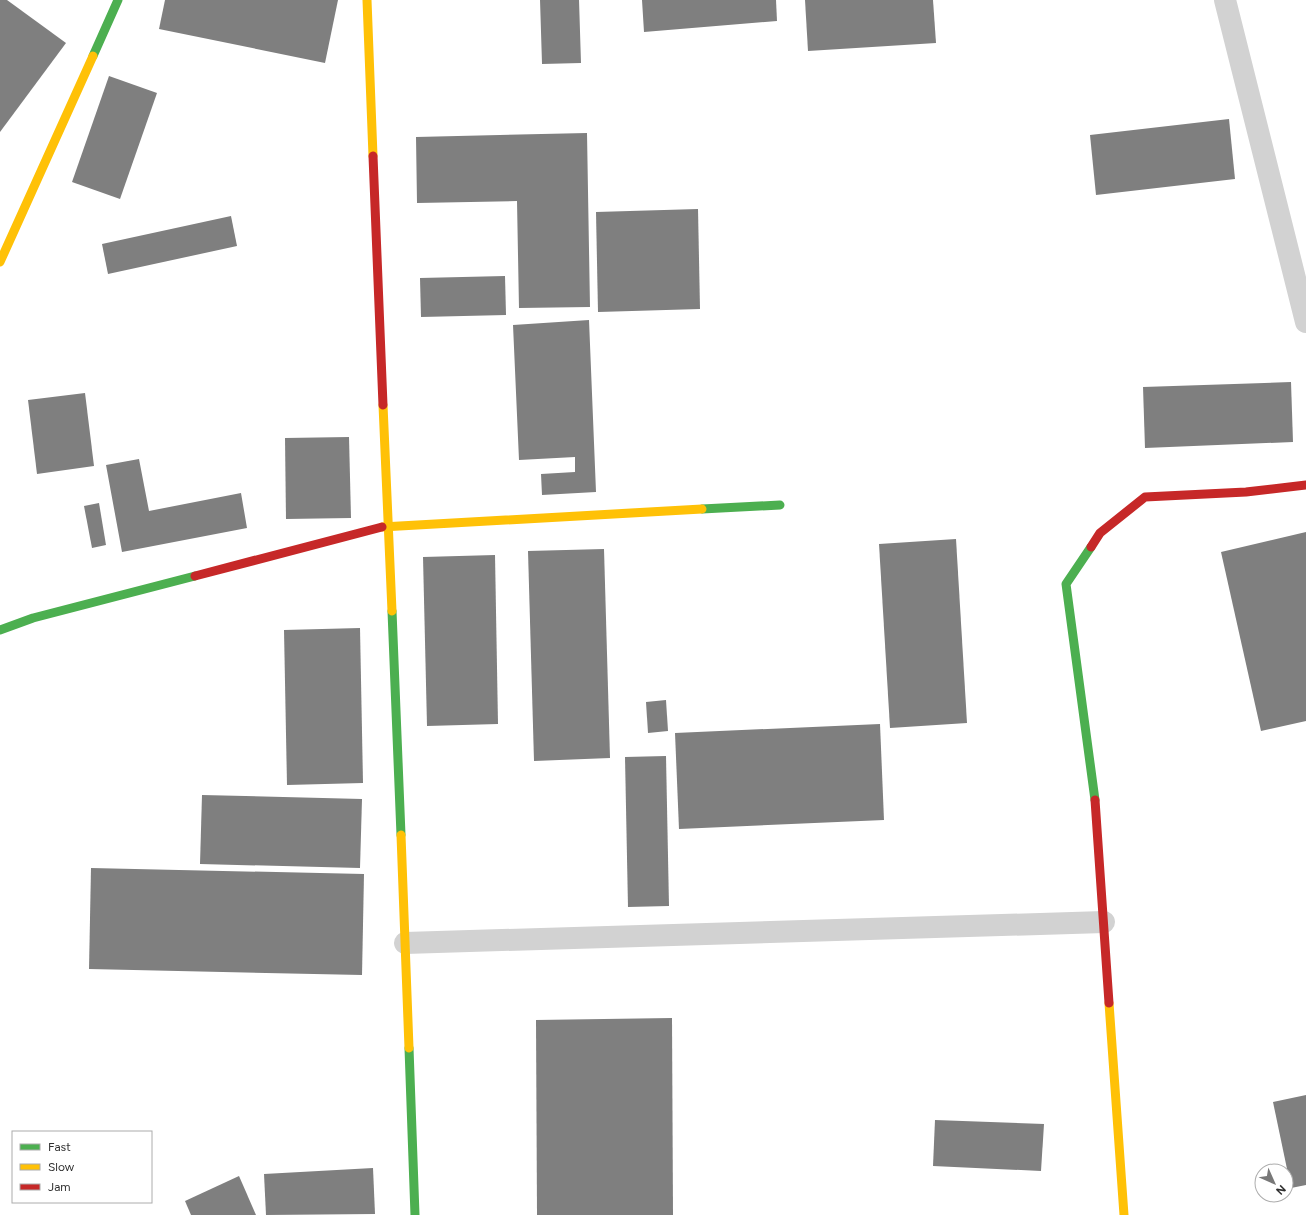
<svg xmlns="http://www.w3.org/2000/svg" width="1306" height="1215" font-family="Figtree,sans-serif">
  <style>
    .building { fill: #7f7f7f }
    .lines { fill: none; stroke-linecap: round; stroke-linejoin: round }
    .street { stroke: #d2d2d2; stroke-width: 22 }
    .fast { stroke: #4caf50; stroke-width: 9 }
    .slow { stroke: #ffc107; stroke-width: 9 }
    .jam { stroke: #c62828; stroke-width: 9 }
  </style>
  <rect width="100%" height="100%" fill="#fff"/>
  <g class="building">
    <path d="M0,0H7L66,43L0,132Z"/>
    <path d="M165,0H338L325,63L159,29Z"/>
    <path d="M540,0H579L581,63L542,64Z"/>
    <path d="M642,0H776L777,21L644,32Z"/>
    <path d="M805,0H933L936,43L808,51Z"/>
    <path d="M109,76L157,93L120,199L72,182Z"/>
    <path d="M1229,119L1235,179L1096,195L1090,135Z"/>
    <path d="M587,133L590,307L519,308L517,201L417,203L416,137Z"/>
    <path d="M698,209L700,309L598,312L596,212Z"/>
    <path d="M231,216L237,246L108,274L102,244Z"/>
    <path d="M505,276L506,315L421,317L420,278Z"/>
    <path d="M589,320L596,492L542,495L541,474L575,472V457L519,460L513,325Z"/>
    <path d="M1291,382L1293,442L1145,448L1143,387Z"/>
    <path d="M85,393L94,466L37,474L28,400Z"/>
    <path d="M349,437L351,518L286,519L285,438Z"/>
    <path d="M139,459L149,511L241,493L247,528L122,552L106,465Z"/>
    <path d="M99,503L106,545L92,548L84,506Z"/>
    <path d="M1306,532V721L1261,731L1221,552Z"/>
    <path d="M956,539L967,723L890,728L879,544Z"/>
    <path d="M604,549L610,758L534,761L528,551Z"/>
    <path d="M495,555L498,724L427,726L423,557Z"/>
    <path d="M360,628L363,783L287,785L284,630Z"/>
    <path d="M666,700L668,731L648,733L646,702Z"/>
    <path d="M880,724L884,820L679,829L675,733Z"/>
    <path d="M666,756L669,906L628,907L625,757Z"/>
    <path d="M202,795L362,799L360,868L200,864Z"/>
    <path d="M91,868L364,874L362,975L89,969Z"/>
    <path d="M672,1018L673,1215H537L536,1020Z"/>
    <path d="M1306,1095V1185L1291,1188L1273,1102Z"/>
    <path d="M935,1120L1044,1124L1041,1171L933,1166Z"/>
    <path d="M373,1168L375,1214L266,1215L264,1174Z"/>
    <path d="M239,1176L256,1215H191L185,1201Z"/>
  </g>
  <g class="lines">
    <g class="street">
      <path d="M1225,0L1306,322"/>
      <path d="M405,943L1104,922"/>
    </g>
    <g class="fast">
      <path d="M93,56L118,0"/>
      <path d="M702,509L780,505"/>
      <path d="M1091,547L1066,584L1095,800"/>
      <path d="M392,611L401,835"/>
      <path d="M0,630L33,618L195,576"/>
      <path d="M409,1048L415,1215"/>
    </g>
    <g class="slow">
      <path d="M367,0L373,156"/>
      <path d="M0,262L93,56"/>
      <path d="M383,405L392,611"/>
      <path d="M382,527L702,509"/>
      <path d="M401,835L409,1048"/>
      <path d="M1109,1003L1124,1215"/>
    </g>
    <g class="jam">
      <path d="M373,156L383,405"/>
      <path d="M1091,547L1100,533L1145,497L1246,492L1306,485"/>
      <path d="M195,576L382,527"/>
      <path d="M1095,800L1109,1003"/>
    </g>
  </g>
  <rect x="12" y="1131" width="140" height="72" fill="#ffffff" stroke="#acacac"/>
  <rect x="20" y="1144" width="20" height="6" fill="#4caf50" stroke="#acacac"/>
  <text x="48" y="1151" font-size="12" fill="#303030">Fast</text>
  <rect x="20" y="1164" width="20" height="6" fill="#ffc107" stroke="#acacac"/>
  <text x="48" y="1171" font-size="12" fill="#303030">Slow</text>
  <rect x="20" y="1184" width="20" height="6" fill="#c62828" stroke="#acacac"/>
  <text x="48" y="1191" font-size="12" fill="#303030">Jam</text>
  <g transform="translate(1274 1183) rotate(135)"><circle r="19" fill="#ffffff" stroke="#acacac"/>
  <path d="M0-3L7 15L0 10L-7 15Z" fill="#787878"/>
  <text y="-6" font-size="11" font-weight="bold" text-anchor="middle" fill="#303030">N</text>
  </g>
</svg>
